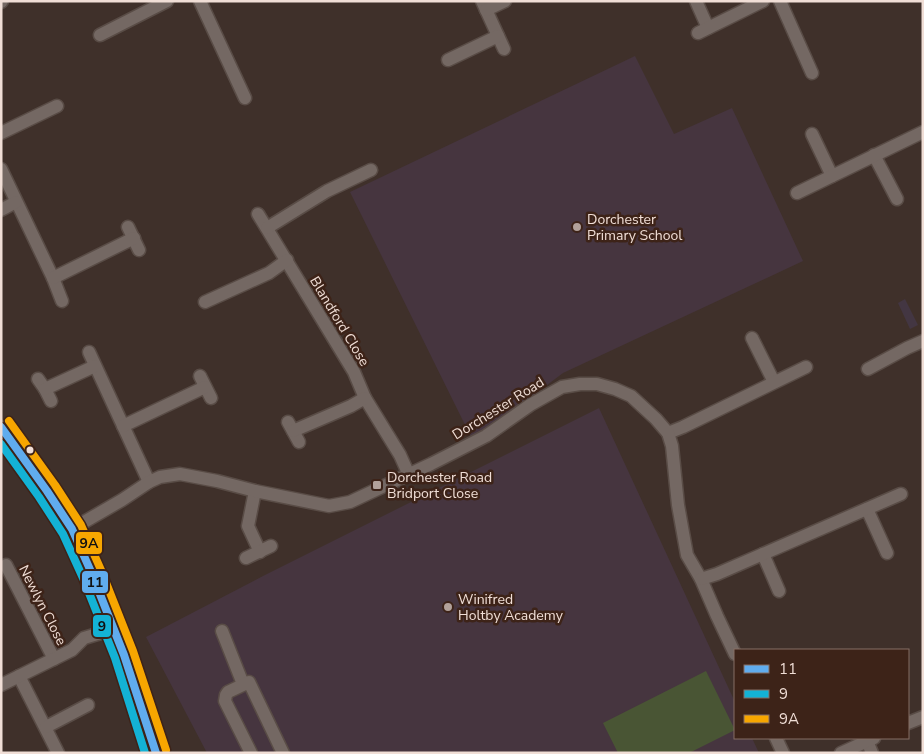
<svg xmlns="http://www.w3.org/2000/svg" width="924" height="754" font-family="'Nunito Sans',sans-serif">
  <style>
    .industrial { fill: #433642 }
    .education { fill: #46353f }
    .green { fill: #495534 }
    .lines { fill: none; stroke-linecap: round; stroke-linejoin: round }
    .street-casing { stroke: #594c46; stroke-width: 15 }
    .street { stroke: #746863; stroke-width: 12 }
    .bus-1-casing { stroke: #3d2318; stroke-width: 11 }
    .bus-2-casing { stroke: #3d2318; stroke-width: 11 }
    .bus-3-casing { stroke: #3d2318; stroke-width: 11 }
    .bus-1 { stroke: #60acee; stroke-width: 8 }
    .bus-2 { stroke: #13b2d5; stroke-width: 8 }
    .bus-3 { stroke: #f7a600; stroke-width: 8 }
    .poi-dot { fill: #b2a19a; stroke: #3d2318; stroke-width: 2 }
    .bus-dot { fill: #f0ded6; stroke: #3d2318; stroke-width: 2 }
    .labels { text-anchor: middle; stroke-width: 5; stroke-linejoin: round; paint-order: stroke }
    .poi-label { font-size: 14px; fill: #f0ded6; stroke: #3d2318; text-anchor: start }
    .street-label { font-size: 14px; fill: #f0ded6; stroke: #3d2318 }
    .line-badge { stroke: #3d2318; stroke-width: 2 }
    .pale-badge-label { font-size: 14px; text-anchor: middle; font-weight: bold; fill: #111 }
  </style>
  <rect width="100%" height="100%" fill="#3f302a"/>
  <path class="industrial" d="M905,299L918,325L910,329L898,303Z"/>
  <g class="education">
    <path d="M635,56L674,134L732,108L803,261L563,373L486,431L472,439L350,192Z"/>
    <path d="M599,408L735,702V738H752L759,753H207L146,637L263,576Z"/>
  </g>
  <path class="green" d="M706,671L735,730L689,753H618L603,723Z"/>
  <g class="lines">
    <defs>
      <g id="street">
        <path d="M200,1L245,98"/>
        <path d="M482,1L504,49"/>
        <path d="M696,1L708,28"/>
        <path d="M780,1L812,73"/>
        <path d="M1,2L2,1"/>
        <path d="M486,10L505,1"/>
        <path d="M698,33L763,1"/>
        <path d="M100,35L167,1"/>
        <path d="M448,60L498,36"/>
        <path d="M1,133L57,106"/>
        <path d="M812,134L832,176"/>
        <path d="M874,155L897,199"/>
        <path d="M1,169L53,278L62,301"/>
        <path d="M797,193L923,132"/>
        <path d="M1,210L16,202"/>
        <path d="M258,214L354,372L365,398L400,455L409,475"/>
        <path d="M128,227L139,250"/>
        <path d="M267,228L327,191L371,170"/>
        <path d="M53,278L134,238"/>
        <path d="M205,302L269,273L287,260"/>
        <path d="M752,338L774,382"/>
        <path d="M89,352L149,482"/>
        <path d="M868,369L907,348L923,341"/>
        <path d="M200,376L211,398"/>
        <path d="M38,379L45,389L51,401"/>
        <path d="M45,389L95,366"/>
        <path d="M288,422L299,442"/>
        <path d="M123,426L205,387"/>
        <path d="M1,427L47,491L72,529L92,574L124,655L156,753"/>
        <path d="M293,431L351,406L365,398"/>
        <path d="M668,433L683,427L806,367"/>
        <path d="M255,491L248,526L260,552"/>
        <path d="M867,509L887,553"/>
        <path d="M72,529L122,500L149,482L160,477L180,474L217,481L255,491L329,506L350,502L431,464L486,436L530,405L562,387L580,384H597L615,389L631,396L656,419L668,433L672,446L678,505L687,555L701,579L717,616L735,654"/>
        <path d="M763,554L779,591"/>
        <path d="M246,558L271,546"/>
        <path d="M6,565L54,659"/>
        <path d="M701,579L717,574L901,494"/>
        <path d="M222,631L243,684"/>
        <path d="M19,676L58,753"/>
        <path d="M1,685L72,650L84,638L114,629"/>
        <path d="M908,723L923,717"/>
        <path d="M46,727L88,705"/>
        <path d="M776,738L783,753"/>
        <path d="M867,741L872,753"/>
        <path d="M251,753L225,701L226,695L228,692L249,682L283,753"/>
        <path d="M841,753L874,738"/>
      </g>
    </defs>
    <use href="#street" class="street-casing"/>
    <use href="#street" class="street"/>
    <defs>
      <path id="bus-1" d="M1,427L47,491L72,529L92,574L124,655L156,753"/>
      <path id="bus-2" d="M1,444L39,497L63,534L83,578L115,658L145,753"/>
      <path id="bus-3" d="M9,421L55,485L81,525L101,570L133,651L166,750"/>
    </defs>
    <use href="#bus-1" class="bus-1-casing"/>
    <use href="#bus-2" class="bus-2-casing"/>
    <use href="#bus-3" class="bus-3-casing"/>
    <use href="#bus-1" class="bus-1"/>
    <use href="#bus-2" class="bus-2"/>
    <use href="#bus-3" class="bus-3"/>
  </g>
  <g class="poi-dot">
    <circle cx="577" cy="227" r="5"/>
    <rect x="372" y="480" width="10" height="10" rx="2.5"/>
    <circle cx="448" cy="607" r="5"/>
  </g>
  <circle class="bus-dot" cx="30" cy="450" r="4.5"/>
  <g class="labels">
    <g class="poi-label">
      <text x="587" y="224">Dorchester<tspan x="587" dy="16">Primary School</tspan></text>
      <text x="387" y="482">Dorchester Road<tspan x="387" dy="16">Bridport Close</tspan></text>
      <text x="458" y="604">Winifred<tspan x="458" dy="16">Holtby Academy</tspan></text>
    </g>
    <g class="street-label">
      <text transform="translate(340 321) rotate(59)" y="5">Blandford Close</text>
      <text transform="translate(498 408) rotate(-32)" y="5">Dorchester Road</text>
      <text transform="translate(43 605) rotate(63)" y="5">Newlyn Close</text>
    </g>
  </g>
  <g class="line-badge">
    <rect x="75" y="531" width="28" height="24" rx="5" fill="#f7a600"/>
    <rect x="81" y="570" width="28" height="24" rx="5" fill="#60acee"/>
    <rect x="92" y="614" width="20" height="24" rx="5" fill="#13b2d5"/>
  </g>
  <g class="pale-badge-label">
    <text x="89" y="548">9A</text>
    <text x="95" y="587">11</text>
    <text x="102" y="631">9</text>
  </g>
  <rect width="924" height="754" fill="none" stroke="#f0ded6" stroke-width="5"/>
  <rect x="734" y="649" width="175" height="90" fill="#3d2318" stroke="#856e64"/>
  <rect x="744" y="665" width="25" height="8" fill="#60acee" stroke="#856e64"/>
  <text x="779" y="674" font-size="15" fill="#f0ded6">11</text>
  <rect x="744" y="690" width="25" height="8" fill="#13b2d5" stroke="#856e64"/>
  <text x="779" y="699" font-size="15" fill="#f0ded6">9</text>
  <rect x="744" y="715" width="25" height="8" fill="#f7a600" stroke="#856e64"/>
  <text x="779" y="724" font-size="15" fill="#f0ded6">9A</text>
</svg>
